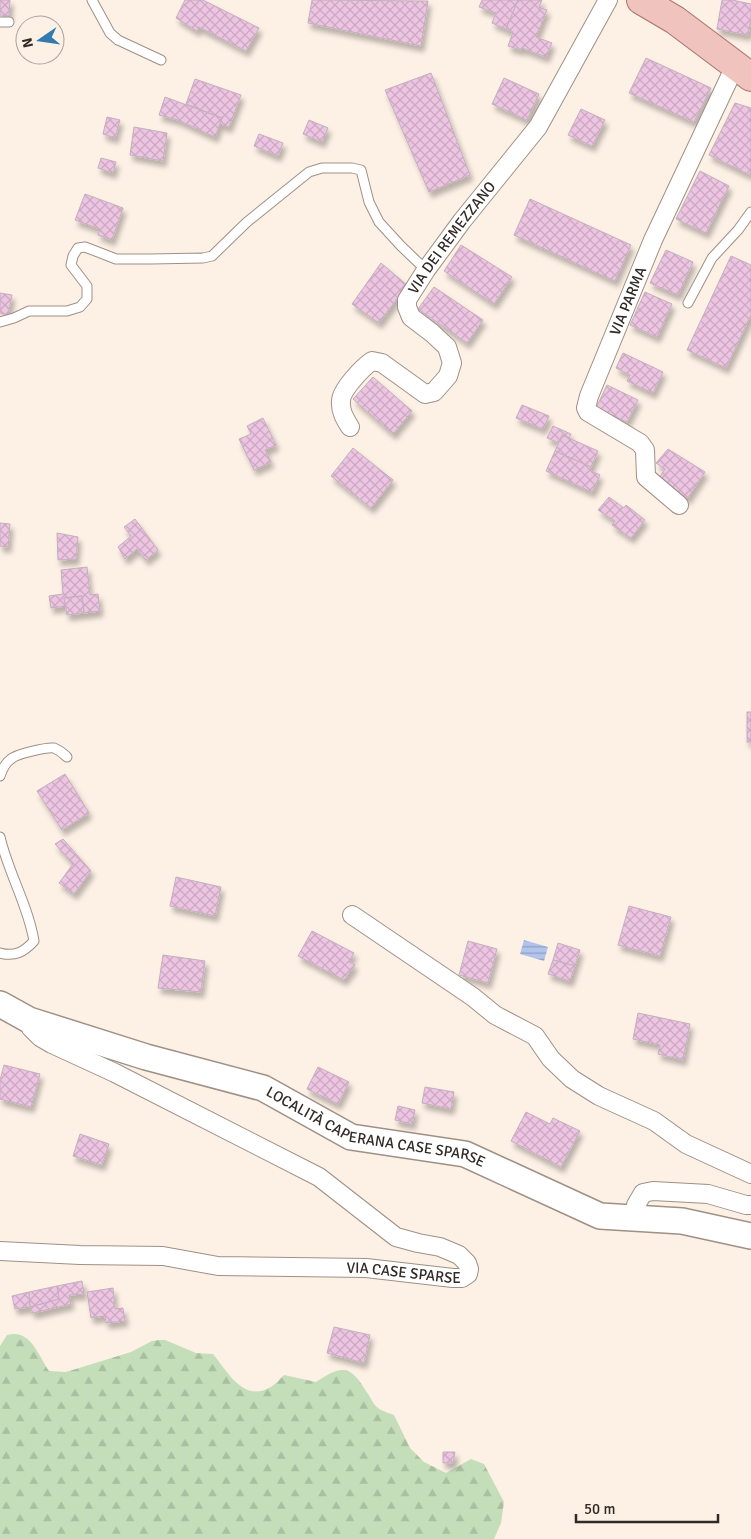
<svg xmlns="http://www.w3.org/2000/svg" width="751" height="1539" font-family="Signika,sans-serif">
  <style>
    .forest { fill: url(#forest-firs) }
    .water { fill: url(#water-rules) }
    .building { fill: url(#building-cross-hatch); stroke: #c1b0bc; filter: url(#shadow) }
    .lines { fill: none; stroke-linecap: round; stroke-linejoin: round }
    .lane-casing { stroke: #9f9085; stroke-width: 11 }
    .street-casing { stroke: #9f9085; stroke-width: 20 }
    .secondary-casing { stroke: #9f9085; stroke-width: 28 }
    .primary-casing { stroke: #a8736d; stroke-width: 30 }
    .lane { stroke: #fff; stroke-width: 9 }
    .street { stroke: #fff; stroke-width: 18 }
    .secondary { stroke: #fff; stroke-width: 25 }
    .primary { stroke: #f1c3be; stroke-width: 28 }
    .labels { text-anchor: middle; stroke-width: 4; stroke-linejoin: round; paint-order: stroke }
    .street-label { font-size: 15px; fill: #302a26; stroke: #fdf0e5 }
  </style>
  <defs>
    <pattern id="forest-firs" width="22" height="20" patternUnits="userSpaceOnUse" patternTransform="scale(1.25)"><rect width="22" height="20" fill="#c4deba"/><path d="M5 1l3.5 6h-7zM16 11l3.5 6h-7z" fill="#a9bfa0"/></pattern>
    <pattern id="water-rules" width="6" height="5" patternUnits="userSpaceOnUse" patternTransform="scale(1.25)"><rect width="6" height="5" fill="#b1c4ec"/><path d="M0 2.5h6" fill="none" stroke="#909fbf"/></pattern>
    <pattern id="building-cross-hatch" width="8" height="8" patternUnits="userSpaceOnUse" patternTransform="scale(1.25)"><rect width="8" height="8" fill="#edc4e2"/><path d="M0 0l8 8M0 8l8-8" fill="none" stroke="#cca9c2"/></pattern>
    <filter id="shadow"><feDropShadow dx="3" dy="5.5" stdDeviation="2.5" flood-color="#0004"/></filter>
  </defs>
  <rect width="100%" height="100%" fill="#fdf0e5"/>
  <path class="forest" d="M13,1334C32,1333 40,1358 49,1371L66,1372L131,1352L152,1341L159,1340H165L196,1353L213,1354C227,1371 243,1402 269,1388C275,1385 280,1379 284,1375L316,1382C344,1363 351,1366 368,1394C371,1398 373,1404 377,1407C381,1411 389,1413 394,1415L410,1448L424,1462L446,1473L471,1459L484,1464L504,1502L501,1523L494,1539H0V1346L7,1335Z"/>
  <path class="water" d="M524,940L548,947L544,961L520,954Z"/>
  <g class="building">
    <path d="M0,0H10L9,16L0,15Z"/>
    <path d="M185,0H203L259,28L246,51L199,27L197,31L176,18Z"/>
    <path d="M312,0L428,1L421,46L308,23Z"/>
    <path d="M482,0H518L506,29L492,23L496,13L479,7Z"/>
    <path d="M518,0H542L539,7L547,10L536,37L552,43L546,57L522,48L521,50L508,46L513,32L506,29Z"/>
    <path d="M722,0H732L751,4V20L748,35L717,29Z"/>
    <path d="M646,58L711,88L694,122L629,93Z"/>
    <path d="M431,73L470,175L429,192L385,90Z"/>
    <path d="M504,78L539,94L527,120L492,104Z"/>
    <path d="M195,79L241,95L229,127L220,124L222,118L186,104Z"/>
    <path d="M165,97L222,118L215,137L178,120L159,115Z"/>
    <path d="M735,103L751,108V172L750,175L709,155Z"/>
    <path d="M581,109L605,120L592,146L568,135Z"/>
    <path d="M107,117L120,120L115,138L103,134Z"/>
    <path d="M309,120L328,128L322,142L303,134Z"/>
    <path d="M134,127L167,133L163,161L130,155Z"/>
    <path d="M259,134L283,143L278,156L254,146Z"/>
    <path d="M101,158L116,162L113,173L98,168Z"/>
    <path d="M700,171L729,186L706,233L676,219Z"/>
    <path d="M85,194L123,208L112,240L98,235L100,229L75,220Z"/>
    <path d="M530,199L631,245L615,281L514,235Z"/>
    <path d="M461,245L512,277L494,304L444,271Z"/>
    <path d="M666,250L693,262L678,295L650,283Z"/>
    <path d="M731,256L751,265V315L726,368L687,350Z"/>
    <path d="M381,263L407,285L379,323L352,304Z"/>
    <path d="M434,287L483,320L467,343L418,309Z"/>
    <path d="M645,292L672,304L657,337L630,325Z"/>
    <path d="M0,293L12,295L8,315L0,313Z"/>
    <path d="M623,353L663,372L653,393L627,381L630,375L616,368Z"/>
    <path d="M373,377L412,411L393,434L353,399Z"/>
    <path d="M607,385L638,400L627,422L596,408Z"/>
    <path d="M522,405L549,416L543,429L516,418Z"/>
    <path d="M263,418L276,445L265,450L271,462L254,470L239,439L251,434L247,426Z"/>
    <path d="M553,426L571,434L569,438L562,435L559,443L547,438Z"/>
    <path d="M562,435L598,451L591,467L555,451Z"/>
    <path d="M353,448L393,480L371,508L331,476Z"/>
    <path d="M668,449L705,472L687,499L657,481L665,469L656,463Z"/>
    <path d="M555,451L591,467L589,470L600,475L592,492L546,471Z"/>
    <path d="M609,497L624,508L626,505L645,520L631,538L612,525L615,521L598,510Z"/>
    <path d="M135,519L158,550L146,560L137,549L125,559L118,547L131,536L124,527Z"/>
    <path d="M0,523L10,524L8,547L0,546Z"/>
    <path d="M57,533L78,537L76,559L58,560Z"/>
    <path d="M87,567L90,595L98,594L100,611L84,613L82,596L64,598L66,606L51,608L49,596L63,594L61,570Z"/>
    <path d="M82,596L84,613L67,615L64,598Z"/>
    <rect x="747" y="712" width="4" height="30"/>
    <path d="M65,774L89,813L62,830L37,791Z"/>
    <path d="M63,839L91,871L74,894L59,883L73,864L55,844Z"/>
    <path d="M176,877L221,887L215,916L170,906Z"/>
    <path d="M629,906L671,917L660,956L618,945Z"/>
    <path d="M312,931L354,953L349,962L355,965L344,980L298,956Z"/>
    <path d="M468,941L497,949L488,983L459,975Z"/>
    <path d="M558,943L580,950L575,966L553,960Z"/>
    <path d="M163,955L205,961L201,992L158,988Z"/>
    <path d="M553,960L575,966L570,981L548,974Z"/>
    <path d="M638,1013L690,1024L683,1060L658,1054L660,1045L633,1039Z"/>
    <path d="M4,1065L40,1074L31,1107L0,1099V1080Z"/>
    <path d="M318,1067L349,1082L338,1104L307,1089Z"/>
    <path d="M425,1087L454,1092L451,1109L422,1103Z"/>
    <path d="M398,1106L415,1110L412,1124L395,1120Z"/>
    <path d="M526,1112L550,1124L553,1118L580,1131L561,1167L511,1141Z"/>
    <path d="M80,1134L109,1144L102,1165L73,1156Z"/>
    <path d="M82,1281L84,1294L69,1295L71,1304L33,1313L30,1307L59,1299L57,1286Z"/>
    <path d="M57,1286L59,1299L30,1307L29,1292Z"/>
    <path d="M113,1288L115,1309L123,1308L125,1321L106,1323L105,1316L91,1318L87,1292Z"/>
    <path d="M29,1292L30,1307L15,1309L12,1296Z"/>
    <path d="M334,1327L370,1335L364,1363L327,1353Z"/>
    <path d="M443,1452H455L453,1463H443Z"/>
  </g>
  <g class="lines">
    <defs>
      <g id="lane">
        <path d="M92,0L110,33L118,40L161,60"/>
        <path d="M0,22H9"/>
        <path d="M688,303L712,258L738,230L751,212"/>
        <path d="M0,322L14,318L29,311H67L80,307L87,299V286L71,265L73,256L78,248L85,247L116,259H151L203,258L212,256L247,222L309,172L322,168H352L361,170L369,202L379,222L401,246L426,270"/>
        <path d="M0,776C2,770 5,763 11,759C16,754 47,747 54,748C59,750 63,753 67,757"/>
        <path d="M0,837C8,872 28,905 34,941C24,952 15,957 0,953"/>
      </g>
      <g id="street">
        <path id="s1" d="M350,427C345,419 340,411 341,401C341,390 363,367 372,361L382,363L425,394L434,392L448,376L452,363L447,347L432,333L411,317L407,307V300L426,270L462,221L538,127L608,0"/>
        <path id="s2" d="M679,505L646,477L645,450L640,443L588,412L586,408L589,396L653,240L735,66"/>
        <path d="M352,915L473,997L495,1015L535,1036L551,1059L572,1079L599,1096L654,1121L686,1144L751,1174"/>
        <path d="M635,1219L636,1205L643,1193L653,1191L708,1194L746,1205H751"/>
        <path id="s3" d="M0,1251L80,1255L163,1256L218,1266L366,1268L453,1278H462L468,1274L469,1269L467,1263L459,1255L440,1247L418,1243L396,1237L319,1177L115,1073L52,1044L40,1037L31,1028L29,1020"/>
      </g>
      <g id="secondary">
        <path id="s4" d="M0,1004L29,1020L146,1057L263,1088L351,1137L465,1154L600,1216L682,1221L751,1236"/>
      </g>
      <path id="primary" d="M641,0L675,20L751,77"/>
    </defs>
    <use href="#lane" class="lane-casing"/>
    <use href="#street" class="street-casing"/>
    <use href="#secondary" class="secondary-casing"/>
    <use href="#primary" class="primary-casing"/>
    <use href="#lane" class="lane"/>
    <use href="#street" class="street"/>
    <use href="#secondary" class="secondary"/>
    <use href="#primary" class="primary"/>
  </g>
  <g class="labels">
    <g class="street-label">
      <text dy="5" stroke="none"><textPath href="#s1" startOffset="345">VIA DEI REMEZZANO</textPath></text>
      <text dy="5" stroke="none"><textPath href="#s2" startOffset="259">VIA PARMA</textPath></text>
      <text dy="5" stroke="none"><textPath href="#s4" startOffset="398">LOCALITÀ CAPERANA CASE SPARSE</textPath></text>
      <text dy="5" stroke="none"><textPath href="#s3" startOffset="405">VIA CASE SPARSE</textPath></text>
    </g>
  </g>
  <g transform="translate(40 40) rotate(257)"><circle r="24" fill="#fdf0e5" stroke="#aba199"/>
  <path d="M0-4L9 19L0 12L-9 19Z" fill="#337baf"/>
  <text y="-8" font-size="14" font-weight="bold" text-anchor="middle" fill="#302a26">N</text>
  </g>
  <path d="M576 1514v8h142v-8" fill="none" stroke="#302a26" stroke-width="2.5"/>
  <text x="584" y="1514" font-size="15" fill="#302a26" stroke="#fdf0e5" stroke-width="4" paint-order="stroke">50 m</text>
</svg>
